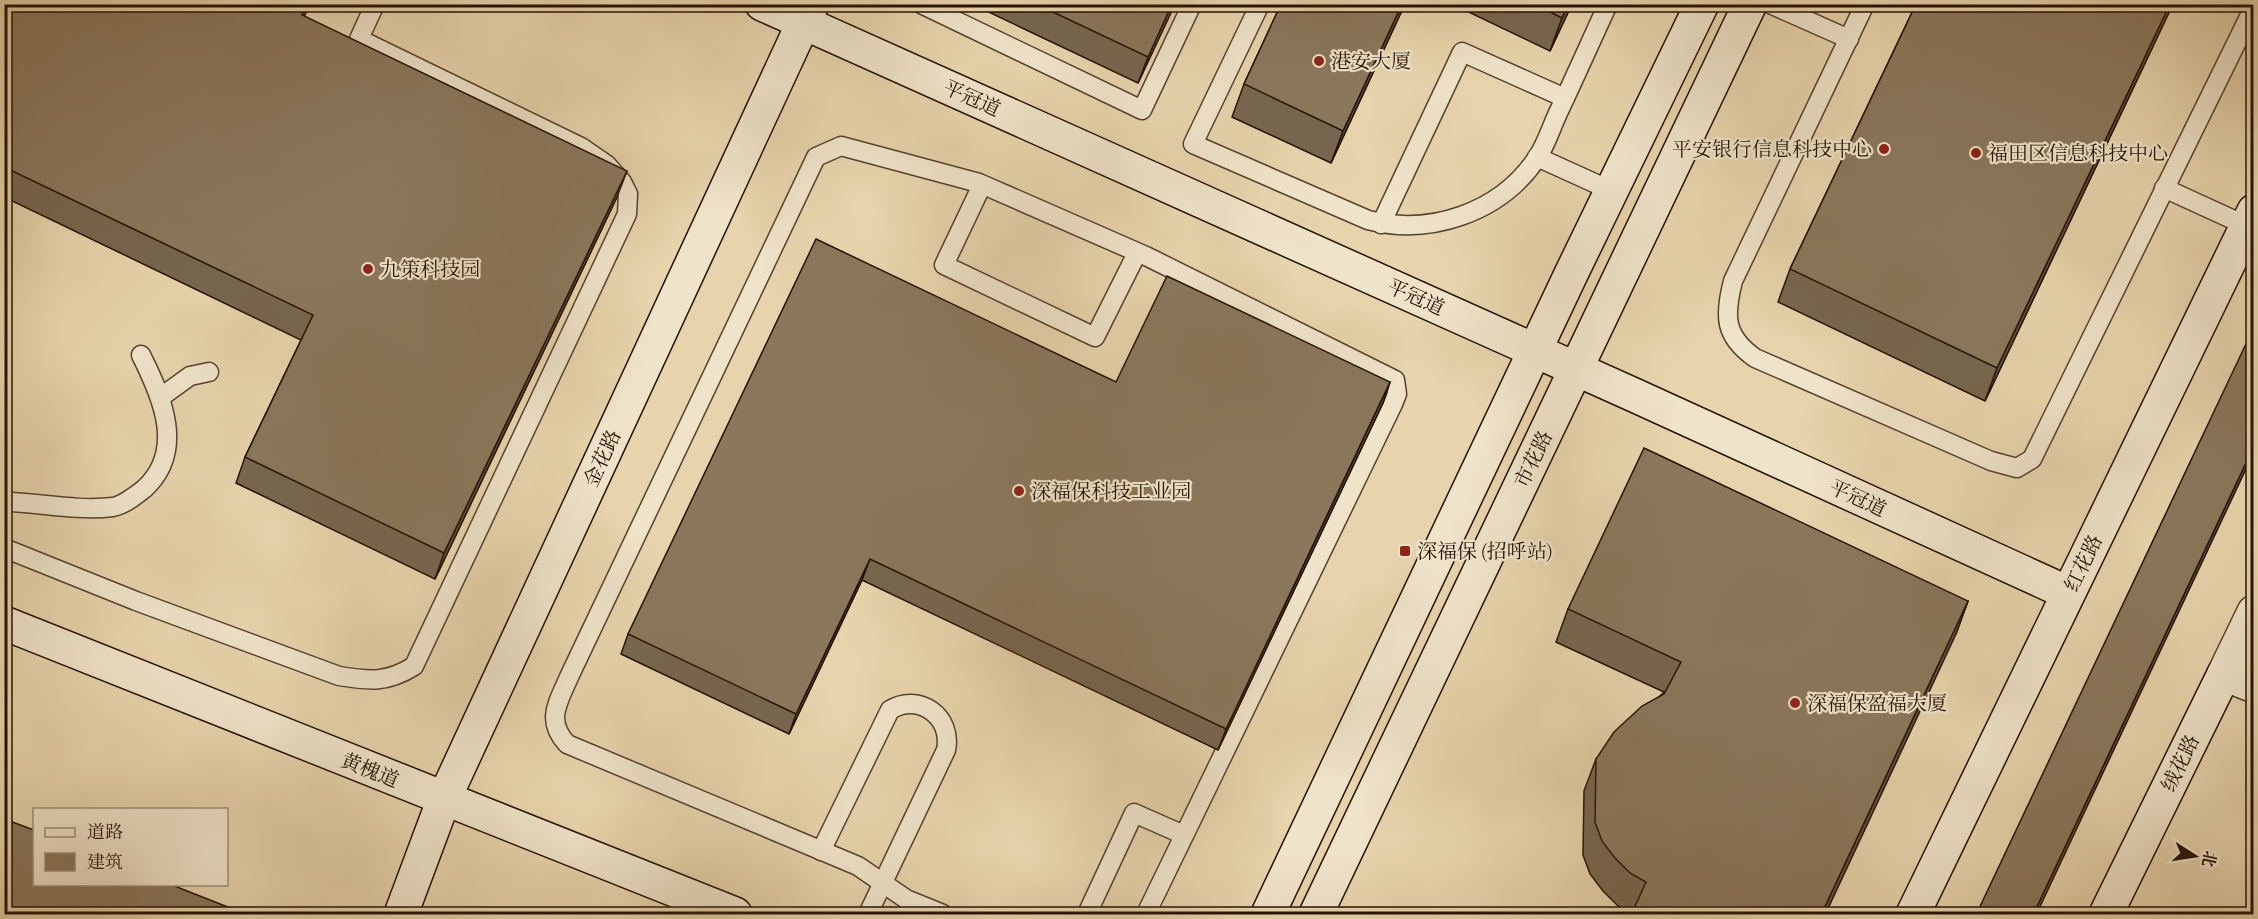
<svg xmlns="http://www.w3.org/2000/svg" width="2258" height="919" font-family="'IM FELL French Canon','Noto Serif SC',serif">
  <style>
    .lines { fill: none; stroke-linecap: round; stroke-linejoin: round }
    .lane-casing { stroke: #564230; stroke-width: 21 }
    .street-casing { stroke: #564230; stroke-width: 36 }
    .secondary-casing { stroke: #261206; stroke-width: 36 }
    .lane { stroke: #efe3c9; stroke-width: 18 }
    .street { stroke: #efe3c9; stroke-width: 33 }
    .secondary { stroke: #efe3c9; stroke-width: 33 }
    .wall { fill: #77664f; stroke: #261206; stroke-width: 1.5 }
    .shaded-wall { fill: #615340; stroke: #261206; stroke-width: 1.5 }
    .building { fill: #8a775c; stroke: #261206; stroke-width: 1.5 }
    .poi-dot { fill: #8f2418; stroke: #efe3c9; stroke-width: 2 }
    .labels { text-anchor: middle; stroke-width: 4.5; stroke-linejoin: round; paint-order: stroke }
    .poi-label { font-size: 20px; fill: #261206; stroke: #efe3c9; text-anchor: start }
    .street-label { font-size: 20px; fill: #261206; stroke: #efe3c9 }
  </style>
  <rect width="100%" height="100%" fill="#e7d4ac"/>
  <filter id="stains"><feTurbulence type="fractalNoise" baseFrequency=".00333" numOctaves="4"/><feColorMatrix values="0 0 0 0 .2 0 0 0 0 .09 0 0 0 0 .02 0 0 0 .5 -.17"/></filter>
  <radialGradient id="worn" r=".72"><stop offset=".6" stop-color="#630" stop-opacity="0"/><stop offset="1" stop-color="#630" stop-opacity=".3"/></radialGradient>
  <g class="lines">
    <defs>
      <g id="lane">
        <path d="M921,4L1142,110L1192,4"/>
        <path d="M1260,4L1193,144L1368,220C1430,236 1500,213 1537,158C1546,145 1551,128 1558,113C1575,77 1591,41 1608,4"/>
        <path d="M1770,4L1849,39"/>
        <path d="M1865,4L1733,281C1724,316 1724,336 1755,358L1991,461L2017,468L2032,459L2254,7"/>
        <path d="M1537,157L1612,191"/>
        <path d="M982,185L944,265L1095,337L1137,253"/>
        <path d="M2164,188L2247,226"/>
        <path d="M1381,224L1462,52L1565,98"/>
        <path d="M161,397L190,376L209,372"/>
        <path d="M4,499L12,502C45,504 80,511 113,507C124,505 135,496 144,489C186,451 162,397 141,355"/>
        <path d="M4,548L136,601L339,676C370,681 387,683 414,666L627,214L628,194L622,182L607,165L581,147L359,39L375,4"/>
        <path d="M821,851L890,710C919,692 953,717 946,750L868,914"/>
        <path d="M943,914L906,899L858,866L567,744C545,720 558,703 569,677L816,157L841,146L979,183L1146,256L1395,380L1397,394L1393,404L1146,914"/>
        <path d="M1087,914L1134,813L1184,835"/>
      </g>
      <path id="street" d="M2254,612L2224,674L2254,686"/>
      <g id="secondary">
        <path d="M762,4L1634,395L2068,593"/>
        <path d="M4,623L735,914"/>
        <path d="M401,914L444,799L812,4"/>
        <path d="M1268,914L1572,272L1702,4"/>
        <path d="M1316,914L1750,4"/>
        <path d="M1913,914L2254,211"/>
        <path d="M2106,914L2224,674"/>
      </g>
    </defs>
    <use href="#lane" class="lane-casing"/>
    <use href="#street" class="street-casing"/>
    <use href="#secondary" class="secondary-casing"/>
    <use href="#lane" class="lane"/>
    <use href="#street" class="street"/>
    <use href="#secondary" class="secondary"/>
  </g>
  <g class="wall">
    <path d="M4,4H310L304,16L617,197L435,579L236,483L245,457L301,340L4,197Z"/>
    <path d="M982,4H1175L1138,83L980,8Z"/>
    <path d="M1281,4H1405L1331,163L1232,117L1244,84Z"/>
    <path d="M1452,4H1572L1550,51Z"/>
    <path d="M1916,4H2173L1985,401L1778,302L1790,269Z"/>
    <path d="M1116,382H1390L1383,403L1218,750L862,580L789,734L621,654L628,634Z"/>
    <path d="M1968,601L1956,634L1631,913L1618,906L1603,891L1590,874L1583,855L1584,791L1596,759L1664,692L1556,642L1568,609Z"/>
  </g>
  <g class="shaded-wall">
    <path d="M307,4H310L293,41L302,15Z"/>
    <path d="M1172,4H1175L1138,83L1148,57Z"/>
    <path d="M1402,4H1405L1331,163L1343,131Z"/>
    <path d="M1568,4H1572L1550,51L1562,18Z"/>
    <path d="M2170,4H2173L1985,401L1997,368Z"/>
    <path d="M627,171L617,197L435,579L444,553Z"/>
    <path d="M1390,382L1383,403L1218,750L1226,729Z"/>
    <path d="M2253,448V454L2036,915H2033Z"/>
    <path d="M870,559L862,580L789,734L796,714Z"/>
    <path d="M1968,601L1956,634L1825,915H1821Z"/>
  </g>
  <g class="building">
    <path d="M4,4H307L302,15L627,171L444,553L245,457L313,315L4,167Z"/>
    <path d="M1036,4H1172L1148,57Z"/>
    <path d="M1281,4H1402L1343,131L1244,84Z"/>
    <path d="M1534,4H1568L1562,18Z"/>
    <path d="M1916,4H2170L1997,368L1790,269Z"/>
    <path d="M816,239L1116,382L1167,276L1390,382L1226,729L870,559L796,714L628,634Z"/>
    <path d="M2253,329V448L2033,915H1976Z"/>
    <path d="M1644,448L1968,601L1821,915H1631L1646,882L1630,873L1615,858L1602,841L1595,822L1596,759L1614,732L1642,706L1664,694L1681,662L1568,609Z"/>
    <path d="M4,819L34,830V885H172L248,915H4Z"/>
  </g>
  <g class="poi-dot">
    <circle cx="1319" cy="61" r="6"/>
    <circle cx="1884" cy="149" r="6"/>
    <circle cx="1976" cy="153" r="6"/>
    <circle cx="368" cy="269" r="6"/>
    <circle cx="1019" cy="491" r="6"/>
    <rect x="1399" y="545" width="12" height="12" rx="3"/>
    <circle cx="1795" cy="703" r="6"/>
  </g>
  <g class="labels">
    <g class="poi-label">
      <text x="1331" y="68">港安大厦</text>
      <text x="1872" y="156" text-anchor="end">平安银行信息科技中心</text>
      <text x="1988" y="160">福田区信息科技中心</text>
      <text x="380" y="276">九策科技园</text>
      <text x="1031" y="498">深福保科技工业园</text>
      <text x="1417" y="558">深福保 (招呼站)</text>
      <text x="1807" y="710">深福保盈福大厦</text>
    </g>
    <g class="street-label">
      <text transform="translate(972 98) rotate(24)" y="7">平冠道</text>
      <text transform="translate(1416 297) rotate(24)" y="7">平冠道</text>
      <text transform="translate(602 458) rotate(-65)" y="7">金花路</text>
      <text transform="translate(1533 459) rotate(-64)" y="7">市花路</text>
      <text transform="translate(1858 498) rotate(25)" y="7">平冠道</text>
      <text transform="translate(2083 563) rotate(-64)" y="7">红花路</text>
      <text transform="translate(2180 763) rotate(-64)" y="7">绒花路</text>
      <text transform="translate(370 770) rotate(22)" y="7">黄槐道</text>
    </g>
  </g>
  <rect width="2258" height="919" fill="none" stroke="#e7d4ac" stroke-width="24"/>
  <rect x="6" y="6" width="2246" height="907" fill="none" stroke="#261206" stroke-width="3"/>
  <rect x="12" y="12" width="2234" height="895" fill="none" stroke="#261206" stroke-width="1.5"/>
  <rect x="33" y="808" width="195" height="78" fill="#efe3c9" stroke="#9f8f7b" stroke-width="1.5"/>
  <rect x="45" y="828" width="30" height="9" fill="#efe3c9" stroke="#9f8f7b" stroke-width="1.5"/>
  <text x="87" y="838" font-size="18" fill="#261206">道路</text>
  <rect x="45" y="853" width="30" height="18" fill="#8a775c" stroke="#9f8f7b" stroke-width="1.5"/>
  <text x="87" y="868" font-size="18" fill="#261206">建筑</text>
  <g transform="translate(2195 856) rotate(102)" stroke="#efe3c9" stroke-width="4.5" paint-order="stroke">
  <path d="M0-4.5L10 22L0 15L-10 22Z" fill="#261206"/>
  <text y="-9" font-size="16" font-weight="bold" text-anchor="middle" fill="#261206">北</text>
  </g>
  <rect width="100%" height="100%" filter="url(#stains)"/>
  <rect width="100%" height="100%" fill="url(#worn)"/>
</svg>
